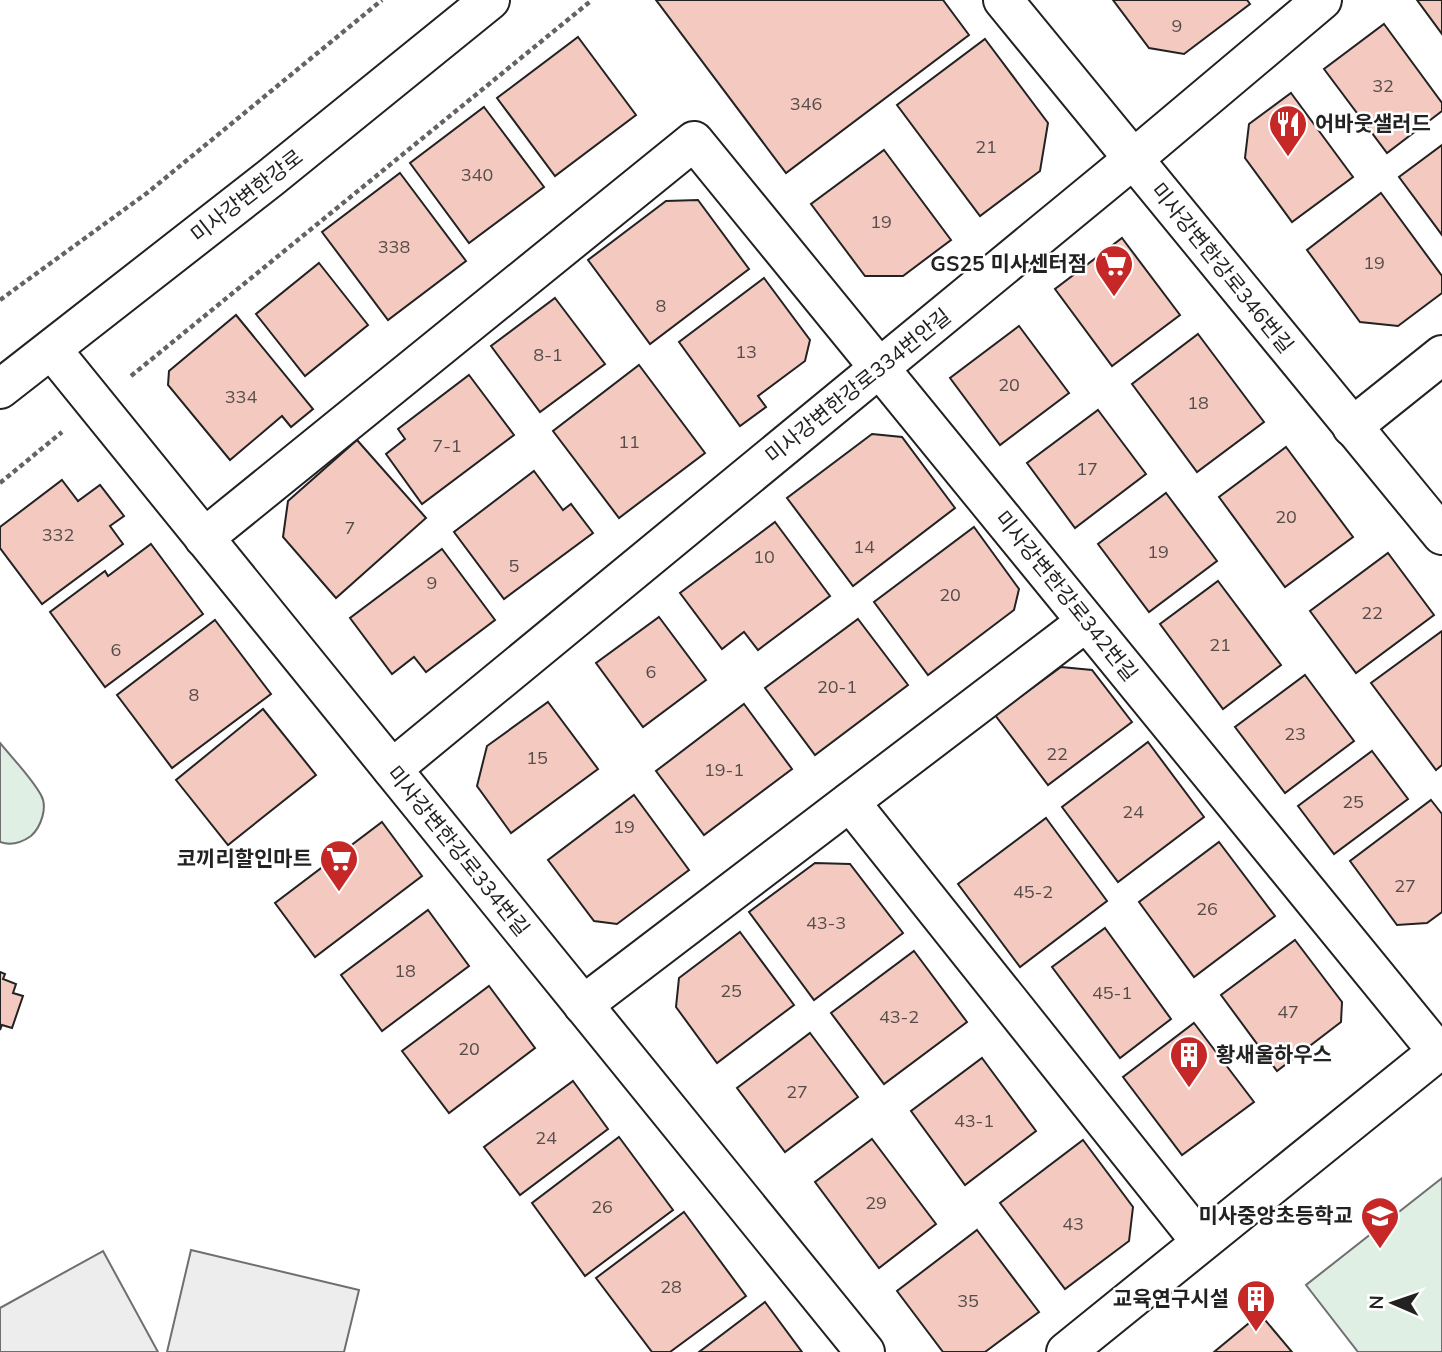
<svg xmlns="http://www.w3.org/2000/svg" width="1442" height="1352" font-family="Mulish,'Noto Sans KR',sans-serif">
  <style>
    .green { fill: #e0efe3; stroke: #6f6f6f; stroke-width: 2 }
    .parking { fill: #ededed; stroke: #6f6f6f; stroke-width: 2 }
    .building { fill: #f3c9c0; stroke: #222; stroke-width: 2 }
    .lines { fill: none; stroke-linecap: round; stroke-linejoin: round }
    .street-casing { stroke: #222; stroke-width: 42 }
    .secondary-casing { stroke: #222; stroke-width: 42 }
    .path { stroke: #646464; stroke-width: 4.5; stroke-dasharray: 5 3.5; stroke-linecap: butt }
    .street { stroke: #fff; stroke-width: 38 }
    .secondary { stroke: #fff; stroke-width: 38 }
    .labels { text-anchor: middle; stroke-width: 5; stroke-linejoin: round; paint-order: stroke }
    .number-label { font-size: 18px; fill: #564c4a }
    .poi-label { font-size: 21px; font-weight: bold; fill: #222; stroke: #fff; text-anchor: end }
    .street-label { font-size: 21px; fill: #222; stroke: #fff }
  </style>
  <rect width="100%" height="100%" fill="#fff"/>
  <g class="green">
    <path d="M0,743C13,759 31,777 41,795C48,807 41,827 31,836C21,843 11,846 0,842Z"/>
    <path d="M1442,1178V1352H1358L1306,1285Z"/>
  </g>
  <g class="parking">
    <path d="M191,1250L359,1290L344,1352H167Z"/>
    <path d="M103,1251L158,1352H0V1308Z"/>
  </g>
  <g class="building">
    <path d="M656,0H943L969,35L786,173Z"/>
    <path d="M1113,0H1247L1250,4L1184,54L1149,48Z"/>
    <path d="M1417,0H1442V34Z"/>
    <path d="M1384,24L1442,103V111L1387,153L1324,69Z"/>
    <path d="M578,37L636,115L555,176L497,98Z"/>
    <path d="M985,39L1048,123L1040,171L980,216L897,105Z"/>
    <path d="M1291,93L1353,177L1292,222L1245,158L1249,124Z"/>
    <path d="M484,107L544,187L469,243L410,163Z"/>
    <path d="M1442,145V235L1399,177Z"/>
    <path d="M884,150L951,240L903,276H865L811,204Z"/>
    <path d="M400,173L466,261L388,320L322,232Z"/>
    <path d="M1381,193L1442,276V293L1398,326L1360,322L1307,250Z"/>
    <path d="M698,200L749,269L650,344L588,260L666,201Z"/>
    <path d="M1122,238L1180,315L1112,366L1055,289Z"/>
    <path d="M319,263L368,325L305,376L256,314Z"/>
    <path d="M764,278L810,340L805,361L758,396L766,407L740,426L679,342Z"/>
    <path d="M555,298L605,364L540,412L491,346Z"/>
    <path d="M236,315L313,409L291,427L282,416L230,460L168,385L169,371Z"/>
    <path d="M1019,326L1069,393L1000,445L950,378Z"/>
    <path d="M1198,334L1264,422L1197,472L1132,384Z"/>
    <path d="M639,365L705,453L619,518L553,431Z"/>
    <path d="M469,375L514,435L422,504L386,454L405,439L398,429Z"/>
    <path d="M1098,410L1146,474L1075,528L1027,463Z"/>
    <path d="M872,434L902,437L955,508L853,586L787,498Z"/>
    <path d="M357,440L426,518L336,598L283,537L288,501Z"/>
    <path d="M1286,447L1353,537L1285,587L1219,497Z"/>
    <path d="M534,471L563,510L571,504L593,533L504,599L454,532Z"/>
    <path d="M62,480L78,501L100,485L124,516L110,526L123,544L42,604L0,548V527Z"/>
    <path d="M1166,493L1217,561L1149,612L1098,544Z"/>
    <path d="M775,522L830,596L758,650L744,632L722,649L680,593Z"/>
    <path d="M974,527L1019,589L1014,610L928,675L874,602Z"/>
    <path d="M151,544L203,614L105,687L50,612L105,571L108,576Z"/>
    <path d="M442,549L495,620L426,672L414,657L392,674L350,618Z"/>
    <path d="M1388,553L1434,615L1356,673L1310,611Z"/>
    <path d="M1218,581L1281,665L1223,709L1160,624Z"/>
    <path d="M659,617L706,680L643,727L596,663Z"/>
    <path d="M858,619L908,685L815,755L765,688Z"/>
    <path d="M215,620L271,694L172,768L117,695Z"/>
    <path d="M1442,631V765L1436,770L1371,683Z"/>
    <path d="M1061,667L1092,670L1132,722L1048,785L995,715Z"/>
    <path d="M1305,675L1354,741L1285,793L1235,727Z"/>
    <path d="M548,702L598,769L511,833L477,786L487,746Z"/>
    <path d="M744,704L792,769L704,835L656,771Z"/>
    <path d="M263,709L316,775L228,845L176,780Z"/>
    <path d="M1148,742L1204,817L1118,882L1062,807Z"/>
    <path d="M1372,751L1408,799L1334,854L1298,806Z"/>
    <path d="M634,795L689,870L617,924L594,921L548,860Z"/>
    <path d="M1431,800L1442,814V912L1427,923L1397,925L1350,861Z"/>
    <path d="M1046,818L1107,901L1020,967L958,884Z"/>
    <path d="M382,822L422,876L315,957L275,903Z"/>
    <path d="M1219,842L1275,916L1194,977L1139,902Z"/>
    <path d="M815,863L850,864L903,933L814,1000L749,912Z"/>
    <path d="M428,910L469,966L382,1031L341,975Z"/>
    <path d="M1105,928L1171,1019L1120,1058L1052,967Z"/>
    <path d="M740,932L794,1005L717,1063L676,1007L679,978Z"/>
    <path d="M1295,940L1342,1002L1341,1022L1277,1071L1221,995Z"/>
    <path d="M914,951L967,1022L884,1084L831,1013Z"/>
    <path d="M0,972L5,974L3,979L16,984L13,993L23,996L12,1028L2,1025L0,1030Z"/>
    <path d="M489,986L535,1048L449,1113L402,1051Z"/>
    <path d="M1194,1023L1254,1102L1182,1155L1123,1077Z"/>
    <path d="M810,1033L858,1097L785,1152L737,1088Z"/>
    <path d="M982,1058L1036,1131L965,1185L911,1111Z"/>
    <path d="M573,1081L608,1129L520,1195L484,1147Z"/>
    <path d="M619,1137L673,1210L585,1276L532,1203Z"/>
    <path d="M872,1139L936,1224L879,1268L815,1182Z"/>
    <path d="M1083,1140L1133,1207L1129,1241L1065,1289L1000,1203Z"/>
    <path d="M684,1212L746,1296L670,1352H652L596,1278Z"/>
    <path d="M977,1230L1039,1312L985,1352H943L897,1291Z"/>
    <path d="M765,1302L802,1352H699Z"/>
    <path d="M1260,1314L1292,1352H1214Z"/>
  </g>
  <g class="lines">
    <defs>
      <g id="street">
        <path d="M1003,0L1442,535"/>
        <path d="M52,350L865,1352"/>
        <path d="M1352,427L1442,355"/>
        <path d="M204,538L694,141L1438,1052"/>
        <path d="M392,769L1132,160L1322,0"/>
        <path d="M850,802L1201,1242"/>
        <path d="M583,1005L1086,622"/>
        <path d="M1066,1352L1442,1048"/>
      </g>
      <path id="secondary" d="M0,389L269,179L490,0"/>
    </defs>
    <use href="#street" class="street-casing"/>
    <use href="#secondary" class="secondary-casing"/>
    <g class="path">
      <path d="M0,300L147,193L382,0"/>
      <path d="M131,376L592,0"/>
      <path d="M0,483L62,432"/>
    </g>
    <use href="#street" class="street"/>
    <use href="#secondary" class="secondary"/>
  </g>
  <defs>
    <symbol id="restaurant-pin" viewBox="-11 -11 22 30"><path d="M0 17L-7.5 6A9.5 9.5 0 1 1 7.5 6Z" fill="#c62828" stroke="#fff"/><path d="M-5-6h1v4h1v-4h1v4h1v-4h1v5L-1.5 .5V6h-2V.5L-5-1ZM5-6V6H3V1.5H1.5Q1.5-4 5-6Z" fill="#fff"/></symbol>
    <symbol id="supermarket-pin" viewBox="-11 -11 22 30"><path d="M0 17L-7.5 6A9.5 9.5 0 1 1 7.5 6Z" fill="#c62828" stroke="#fff"/><path d="M-6-5.5h2.5l.6 2H6L4.5 2H-2.5L-4.4-4H-6ZM-1.5 3.2a1.3 1.3 0 1 0 .1 0ZM3 3.2a1.3 1.3 0 1 0 .1 0Z" fill="#fff"/></symbol>
    <symbol id="building-pin" viewBox="-11 -11 22 30"><path d="M0 17L-7.5 6A9.5 9.5 0 1 1 7.5 6Z" fill="#c62828" stroke="#fff"/><path d="M-4-6H4V6H1V3H-1V6H-4ZM-2.5-4.3h1.7v1.8h-1.7ZM.8-4.3h1.7v1.8H.8ZM-2.5-1h1.7V.8h-1.7ZM.8-1h1.7V.8H.8Z" fill="#fff"/></symbol>
    <symbol id="school-pin" viewBox="-11 -11 22 30"><path d="M0 17L-7.5 6A9.5 9.5 0 1 1 7.5 6Z" fill="#c62828" stroke="#fff"/><path d="M0-5L7-2L0 1L-7-2ZM-4 1L0 2.5L4 1V4Q0 6-4 4Z" fill="#fff"/></symbol>
  </defs>
  <g fill-rule="evenodd">
    <use href="#restaurant-pin" x="1266" y="102" width="44" height="60"/>
    <use href="#supermarket-pin" x="1092" y="242" width="44" height="60"/>
    <use href="#supermarket-pin" x="317" y="837" width="44" height="60"/>
    <use href="#building-pin" x="1167" y="1033" width="44" height="60"/>
    <use href="#school-pin" x="1358" y="1194" width="44" height="60"/>
    <use href="#building-pin" x="1234" y="1277" width="44" height="60"/>
  </g>
  <g class="labels">
    <g class="number-label">
      <text x="1177" y="32">9</text>
      <text x="1383" y="92">32</text>
      <text x="806" y="110">346</text>
      <text x="986" y="153">21</text>
      <text x="477" y="181">340</text>
      <text x="881" y="228">19</text>
      <text x="394" y="253">338</text>
      <text x="1374" y="269">19</text>
      <text x="661" y="312">8</text>
      <text x="746" y="358">13</text>
      <text x="548" y="361">8-1</text>
      <text x="1009" y="391">20</text>
      <text x="241" y="403">334</text>
      <text x="1198" y="409">18</text>
      <text x="629" y="448">11</text>
      <text x="447" y="452">7-1</text>
      <text x="1087" y="475">17</text>
      <text x="1286" y="523">20</text>
      <text x="350" y="534">7</text>
      <text x="58" y="541">332</text>
      <text x="864" y="553">14</text>
      <text x="1158" y="558">19</text>
      <text x="764" y="563">10</text>
      <text x="514" y="572">5</text>
      <text x="432" y="589">9</text>
      <text x="950" y="601">20</text>
      <text x="1372" y="619">22</text>
      <text x="1220" y="651">21</text>
      <text x="116" y="656">6</text>
      <text x="651" y="678">6</text>
      <text x="837" y="693">20-1</text>
      <text x="194" y="701">8</text>
      <text x="1295" y="740">23</text>
      <text x="1057" y="760">22</text>
      <text x="537" y="764">15</text>
      <text x="724" y="776">19-1</text>
      <text x="1353" y="808">25</text>
      <text x="1133" y="818">24</text>
      <text x="624" y="833">19</text>
      <text x="1405" y="892">27</text>
      <text x="1033" y="898">45-2</text>
      <text x="1207" y="915">26</text>
      <text x="826" y="929">43-3</text>
      <text x="405" y="977">18</text>
      <text x="731" y="997">25</text>
      <text x="1112" y="999">45-1</text>
      <text x="1288" y="1018">47</text>
      <text x="899" y="1023">43-2</text>
      <text x="469" y="1055">20</text>
      <text x="797" y="1098">27</text>
      <text x="974" y="1127">43-1</text>
      <text x="546" y="1144">24</text>
      <text x="876" y="1209">29</text>
      <text x="602" y="1213">26</text>
      <text x="1073" y="1230">43</text>
      <text x="671" y="1293">28</text>
      <text x="968" y="1307">35</text>
    </g>
    <g class="poi-label">
      <text x="1315" y="131" text-anchor="start">어바웃샐러드</text>
      <text x="1087" y="271">GS25 미사센터점</text>
      <text x="312" y="866">코끼리할인마트</text>
      <text x="1216" y="1062" text-anchor="start">황새울하우스</text>
      <text x="1353" y="1223">미사중앙초등학교</text>
      <text x="1229" y="1306">교육연구시설</text>
    </g>
    <g class="street-label">
      <text transform="translate(247 196) rotate(-38)" y="7">미사강변한강로</text>
      <text transform="translate(1222 268) rotate(51)" y="7">미사강변한강로346번길</text>
      <text transform="translate(858 386) rotate(-39)" y="7">미사강변한강로334번안길</text>
      <text transform="translate(1066 596) rotate(51)" y="7">미사강변한강로342번길</text>
      <text transform="translate(458 851) rotate(51)" y="7">미사강변한강로334번길</text>
    </g>
  </g>
  <g transform="translate(1393 1303) rotate(272)" stroke="#ffffff" stroke-width="5" paint-order="stroke">
  <path d="M0-5L12 26L0 18L-12 26Z" fill="#222222"/>
  <text y="-10" font-size="19" font-weight="bold" text-anchor="middle" fill="#222222">N</text>
  </g>
</svg>
